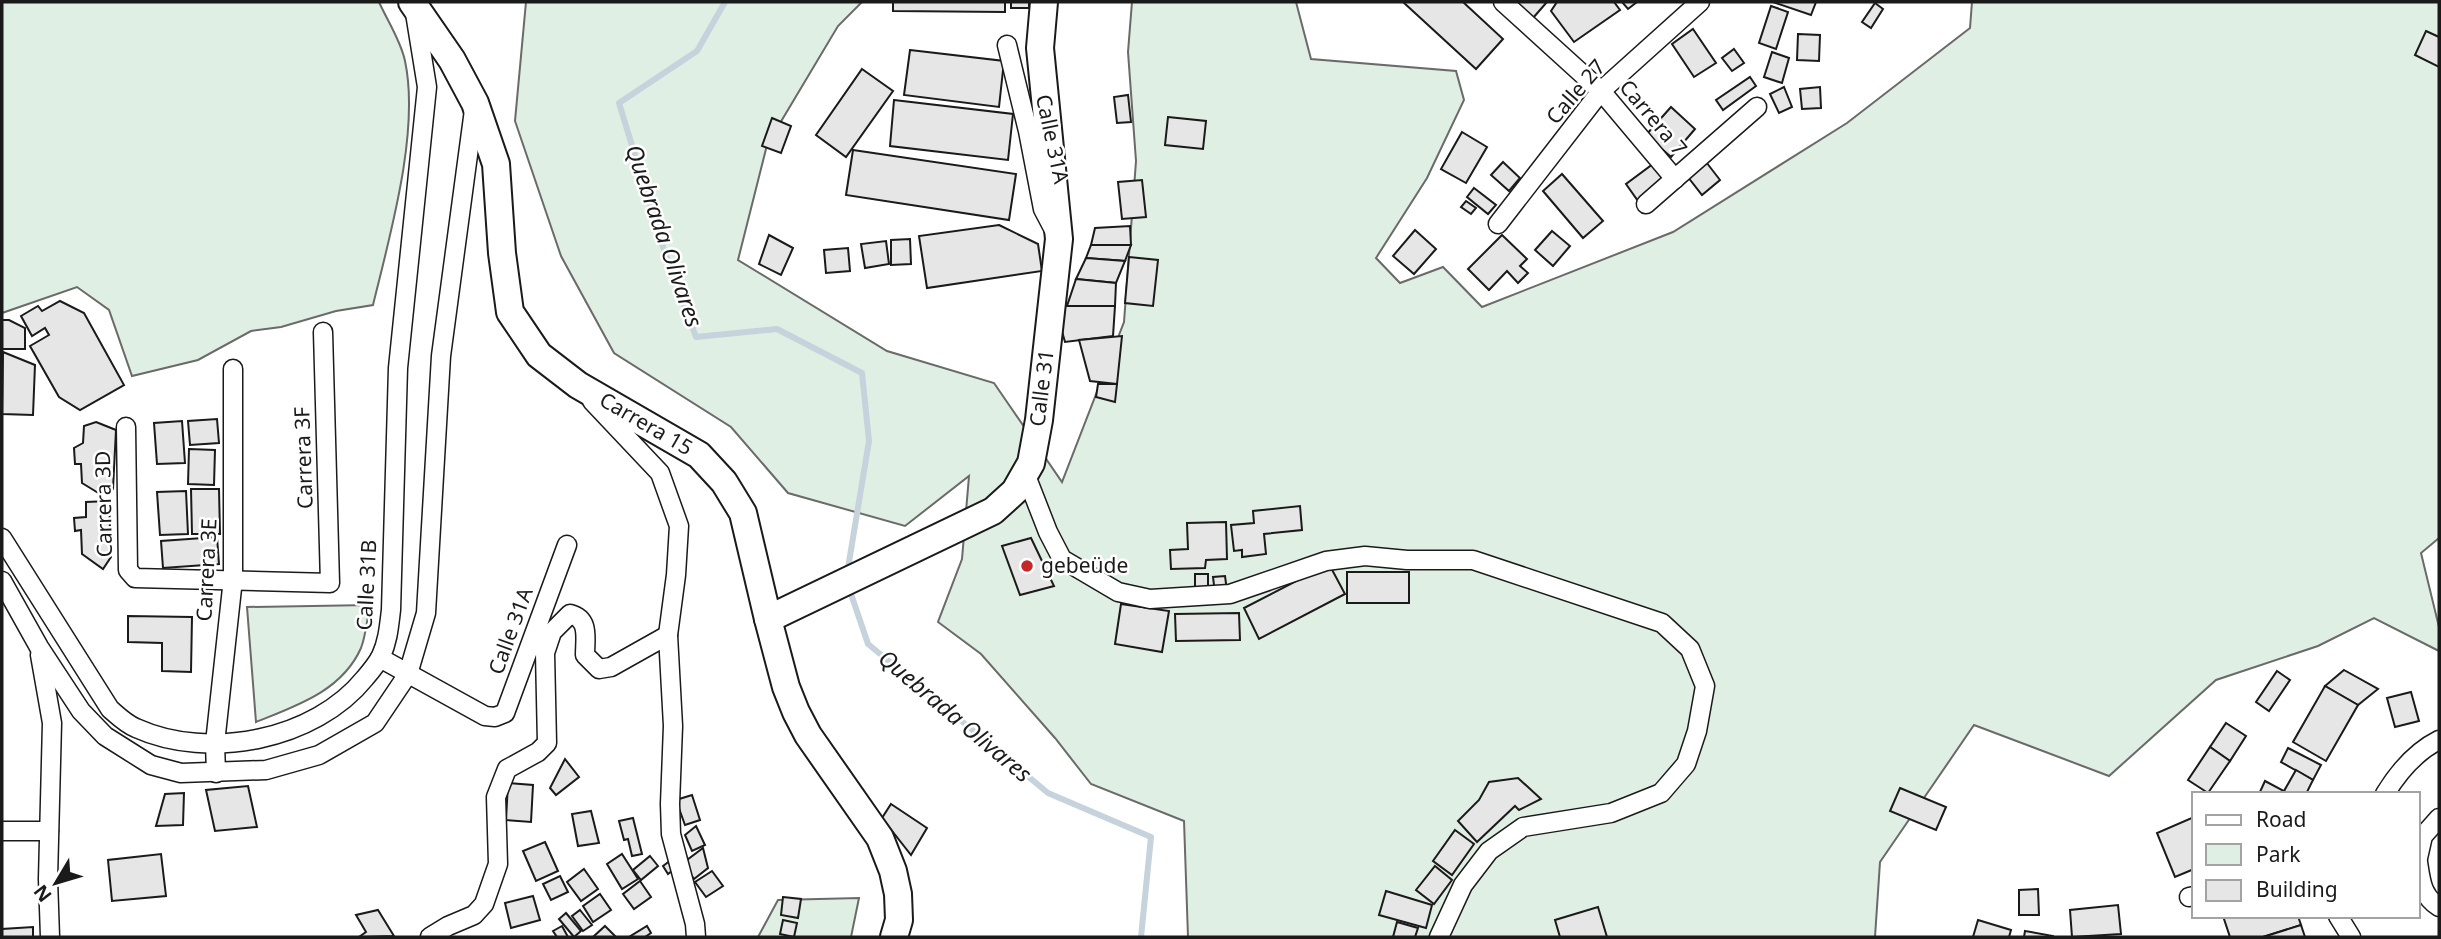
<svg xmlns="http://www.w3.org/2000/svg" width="2441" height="939" font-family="'Noto Sans',sans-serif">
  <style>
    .green { fill: #e0efe3; stroke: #6a6a6a; stroke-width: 2 }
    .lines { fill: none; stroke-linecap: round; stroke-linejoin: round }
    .stream { stroke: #c6d2dc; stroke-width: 6 }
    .building { fill: #e6e6e6; stroke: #1a1a1a; stroke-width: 2 }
    .street-casing { stroke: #1a1a1a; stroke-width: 21 }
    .secondary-casing { stroke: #1a1a1a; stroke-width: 30 }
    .street { stroke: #fff; stroke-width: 18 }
    .secondary { stroke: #fff; stroke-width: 26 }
    .poi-dot { fill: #c62828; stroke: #fff; stroke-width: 2.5 }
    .labels { text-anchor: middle; stroke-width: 5; stroke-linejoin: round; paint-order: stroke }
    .street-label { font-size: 21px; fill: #1a1a1a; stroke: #fff }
    .poi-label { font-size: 21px; fill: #1a1a1a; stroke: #fff; text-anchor: start }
    .water-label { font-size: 23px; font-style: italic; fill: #1a1a1a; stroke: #fff }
  </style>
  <rect width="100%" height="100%" fill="#fff"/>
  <g class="green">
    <path d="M2,2H379C387,20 401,41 405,61C420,131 390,235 373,305L336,311L281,327L251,331L198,360L132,376L109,310L77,287L2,313Z"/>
    <path d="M526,2H862L838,26L767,145L738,260L887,351L994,383L1062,482L1124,322L1136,161L1128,52L1132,2H1296L1311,59L1456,71L1464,100L1427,178L1376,258L1400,283L1443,267L1482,307L1673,232L1847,123L1970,28L1972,2H2439V538L2421,553L2439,627V651L2374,618L2318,646L2216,680L2109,776L1974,725L1880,862L1875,937H1188L1184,821L1091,784L1055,738L981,654L938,622L962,559L969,476L905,526L788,493L731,427L614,353L561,256L515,121Z"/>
    <path d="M370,605C367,619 366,635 361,648C342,691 296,706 256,722L247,607Z"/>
    <path d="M859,898L851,937H758L778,900Z"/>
  </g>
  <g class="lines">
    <g class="stream">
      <path d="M725,2L697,51L619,103L663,247L696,337L777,329L862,373L869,441L847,574"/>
      <path d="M849,588L868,644L958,718L1048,793L1151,837L1141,937"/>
    </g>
  </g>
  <g class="building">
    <path d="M893,2H1005V12L893,11Z"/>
    <rect x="1011" y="2" width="18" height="6"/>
    <path d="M1403,2H1463L1503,39L1476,69Z"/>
    <path d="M1514,2H1547L1533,18Z"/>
    <path d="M1557,2H1614L1620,10L1574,42L1551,11Z"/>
    <path d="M1622,2H1637L1628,9Z"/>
    <path d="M1773,2H1816L1811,15Z"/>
    <path d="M1875,3L1883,9L1871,28L1862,22Z"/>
    <path d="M1771,6L1788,12L1776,49L1759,43Z"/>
    <path d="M1693,29L1716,63L1694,77L1672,44Z"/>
    <path d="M2426,31L2439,37V67L2415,55Z"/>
    <path d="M1798,34L1820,35L1819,61L1797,60Z"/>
    <path d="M1734,49L1744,63L1732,71L1722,58Z"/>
    <path d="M910,50L1004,61L999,107L904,95Z"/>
    <path d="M1772,52L1789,58L1782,83L1764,77Z"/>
    <path d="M862,69L893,91L846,157L816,135Z"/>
    <path d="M1750,77L1756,86L1723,110L1716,100Z"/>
    <path d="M1784,87L1792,107L1779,113L1770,94Z"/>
    <path d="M1820,87L1821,108L1802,109L1800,89Z"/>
    <path d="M1128,95L1131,122L1117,123L1114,97Z"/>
    <path d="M894,100L1013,114L1008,160L890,146Z"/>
    <path d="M1671,107L1695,129L1671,157L1646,135Z"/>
    <path d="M1168,117L1206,121L1203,149L1165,145Z"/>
    <path d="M772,118L791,126L781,153L762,146Z"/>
    <path d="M1462,132L1487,147L1466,183L1441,169Z"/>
    <path d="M853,150L1016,174L1009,220L846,195Z"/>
    <path d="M1703,158L1720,180L1702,195L1684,172Z"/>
    <path d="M1503,162L1520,178L1509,191L1491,175Z"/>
    <path d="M1653,164L1665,180L1638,201L1626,184Z"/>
    <path d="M1562,174L1603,221L1583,238L1543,191Z"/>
    <path d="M1142,180L1146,217L1122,219L1118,182Z"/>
    <path d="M1474,188L1496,205L1488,214L1467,197Z"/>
    <path d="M1466,201L1476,208L1471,214L1461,207Z"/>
    <path d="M999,225L1038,244L1042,271L927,288L919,236Z"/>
    <path d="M1130,226L1131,245H1091L1095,228Z"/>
    <path d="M1415,230L1436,249L1414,274L1393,256Z"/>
    <path d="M1552,231L1570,246L1553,266L1535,250Z"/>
    <path d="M769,235L793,248L781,275L759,264Z"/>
    <path d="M1502,235L1527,259L1520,266L1528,273L1518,283L1507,271L1489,290L1468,269Z"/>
    <path d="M910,239L911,264L891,265V240Z"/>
    <path d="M886,241L889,264L865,268L861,244Z"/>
    <path d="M1091,245H1131L1125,261L1086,258Z"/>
    <path d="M848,248L850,271L826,273L824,250Z"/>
    <path d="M1129,257L1158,260L1153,306L1125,303Z"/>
    <path d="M1086,258L1125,261L1116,283L1076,279Z"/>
    <path d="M1076,279L1116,283L1115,306H1067Z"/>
    <path d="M60,301L84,313L124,385L80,410L59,397L30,346L49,335L45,328L32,336L21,316L38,306L42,311Z"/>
    <path d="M1055,306H1115L1113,336L1065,342Z"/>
    <path d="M2,320H9L25,328V349H2Z"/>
    <path d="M1122,336L1117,384L1090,381L1079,340Z"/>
    <path d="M3,352L35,365L33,415L2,414Z"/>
    <path d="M1098,384H1117L1115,402L1096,397Z"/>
    <path d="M217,419L219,443L190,445L188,421Z"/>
    <path d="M182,421L185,463L157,464L154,423Z"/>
    <path d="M96,422L116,430L113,489L100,494L82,483L81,464H75L74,448L83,443L84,426Z"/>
    <path d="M189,449L215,450L214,485L188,484Z"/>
    <path d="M191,489H219L220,534H192Z"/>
    <path d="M186,491L188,534L160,535L157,492Z"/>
    <path d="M109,501L111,557L103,569L82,554L81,530L75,531L74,518L86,517V502Z"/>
    <path d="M1300,506L1302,530L1264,534L1266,554L1242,557V550L1234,551L1231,525L1254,523L1253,511Z"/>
    <path d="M1226,522L1227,559L1206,560L1205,568L1171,569L1170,550L1188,549L1187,523Z"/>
    <path d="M217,537L219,564L163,568L161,541Z"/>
    <path d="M1031,538L1054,586L1020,595L1002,546Z"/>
    <path d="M1329,564L1345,594L1259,639L1244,608Z"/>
    <rect x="1347" y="572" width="62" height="31"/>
    <rect x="1195" y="574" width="13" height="15"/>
    <path d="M1225,576L1227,591L1215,593L1213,577Z"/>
    <path d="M1121,604L1169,611L1162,652L1115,644Z"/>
    <path d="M1239,613L1240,640L1176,641L1175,614Z"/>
    <path d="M128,616L192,617L191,672L162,671V643L128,642Z"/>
    <path d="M2344,670L2378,689L2358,705L2325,686Z"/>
    <path d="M2277,671L2290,680L2269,711L2256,702Z"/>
    <path d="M2325,686L2358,705L2326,761L2293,742Z"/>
    <path d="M2411,692L2419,721L2395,727L2387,698Z"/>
    <path d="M2226,723L2246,736L2230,761L2210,747Z"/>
    <path d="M2210,747L2230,761L2208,793L2188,780Z"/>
    <path d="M2288,748L2321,765L2313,780L2281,762Z"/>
    <path d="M565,759L579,777L556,795L550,788Z"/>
    <path d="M2296,770L2313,780L2306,794H2289L2284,791Z"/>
    <path d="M1518,778L1541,799L1519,810L1515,806L1477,842L1458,821L1479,800L1489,782Z"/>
    <path d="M2265,781L2284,791L2289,794H2259Z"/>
    <path d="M508,783L533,785L531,822L506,820Z"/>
    <path d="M248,786L257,827L215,831L206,790Z"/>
    <path d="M1900,788L1946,807L1936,830L1890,811Z"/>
    <path d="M184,793L183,825L156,826L165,794Z"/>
    <path d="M692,795L700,820L685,825L676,800Z"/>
    <path d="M891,804L927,828L911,855L882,818Z"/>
    <path d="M591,811L599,843L578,846L572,814Z"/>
    <path d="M2194,817V869L2175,877L2157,833Z"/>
    <path d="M633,818L642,854L632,856L628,839L624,840L619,821Z"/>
    <path d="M696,826L705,845L692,851L685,835Z"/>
    <path d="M1455,830L1474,844L1452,875L1433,861Z"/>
    <path d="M545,842L558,871L536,881L523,851Z"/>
    <path d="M703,848L708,868L694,879L683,863Z"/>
    <path d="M161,854L166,896L112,901L108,860Z"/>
    <path d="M622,854L638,879L622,889L607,864Z"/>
    <path d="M650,856L658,866L641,880L633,870Z"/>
    <path d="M671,860L677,867L668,874L663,866Z"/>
    <path d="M1435,866L1452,880L1434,904L1416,890Z"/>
    <path d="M584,869L598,889L581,901L567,882Z"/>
    <path d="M712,871L723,886L706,897L695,882Z"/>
    <path d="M560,876L568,892L551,900L543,884Z"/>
    <path d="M640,881L651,897L634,909L623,894Z"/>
    <path d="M2038,889L2039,915H2019V890Z"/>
    <path d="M1386,891L1432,905L1426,928L1379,915Z"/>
    <path d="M600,894L611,910L593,922L583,906Z"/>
    <path d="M533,896L540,920L511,928L505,903Z"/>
    <path d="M783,897L801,899L798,918L781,915Z"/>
    <path d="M2118,905L2121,934L2072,937L2070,910Z"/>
    <path d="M1598,907L1607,937H1560L1555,920Z"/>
    <path d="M378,910L394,936L359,937L366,932L356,915Z"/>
    <path d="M580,910L592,925L583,931L572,916Z"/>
    <path d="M566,913L581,931L574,937L559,919Z"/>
    <path d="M2223,916H2298L2301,925L2263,937H2230Z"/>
    <path d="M783,920L797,923L794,937L780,934Z"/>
    <path d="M1978,920L2011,930L2009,937H1973Z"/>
    <path d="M1397,922L1418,928L1415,937H1393Z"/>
    <path d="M2301,925L2305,937H2263Z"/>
    <path d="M562,926L568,937H557L553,931Z"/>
    <path d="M605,926L616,937H593Z"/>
    <path d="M647,926L651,933L645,937H629Z"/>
    <path d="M33,927V937H2V929Z"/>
    <path d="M2025,931L2053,936V937H2024Z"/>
  </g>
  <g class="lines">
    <defs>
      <g id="street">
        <path d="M1503,2L1601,91L1675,179"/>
        <path d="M1007,45L1028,131L1043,209L1054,230"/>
        <path d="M1646,204L1757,107"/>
        <path d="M1498,224L1601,91L1700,2"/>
        <path d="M592,401L660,473L679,526L676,575L668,635L673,726L670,804L671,834L695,924L696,937"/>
        <path d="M126,427L128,570L135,578L330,583L323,332"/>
        <path d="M1025,473L1048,532L1062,559L1118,592L1150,599L1230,594L1326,561L1365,556L1407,560H1473L1662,623L1690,649L1705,686L1697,731L1686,764L1661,793L1611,813L1523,827L1489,851L1463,885L1439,937"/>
        <path d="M2,538L110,709C118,716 126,724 136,728C209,761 315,740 365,678C371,671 377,664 381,656C388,641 389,626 391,610L398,368L427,87L415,13"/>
        <path d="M2,581L39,647L81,711L105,736L151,765L181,773L266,770L319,755L375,723L408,674L426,613L441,356L474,110"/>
        <path d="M40,655L52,723L48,879L50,937"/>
        <path d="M380,658L485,716L495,717L505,713L567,545"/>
        <path d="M216,773L215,743L233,579V369"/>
        <path d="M2385,794C2399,771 2415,752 2439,740"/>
        <path d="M2,831H49"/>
        <path d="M2418,858L2423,836L2439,818"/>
        <path d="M2418,862C2421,882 2422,896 2439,907"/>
        <path d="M2189,897L2194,896"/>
        <path d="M2338,916L2351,937"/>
        <path d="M430,937L448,926L474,915L484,904L498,864L496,797L507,769L538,752L547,743L545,653L552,632L570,614C590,619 585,638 585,655L599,669L611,667L668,635"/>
      </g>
      <g id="secondary">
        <path d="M412,2L452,60L475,103L496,164L502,253L510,312L539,355L578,385L699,455L724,482L743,513L768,619L786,687L796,712L808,735L880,838L893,871L898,894L899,920L894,937"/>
        <path d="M768,619L993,511L1015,491L1031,463L1039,420L1059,239L1040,48L1044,2"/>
      </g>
    </defs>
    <use href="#street" class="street-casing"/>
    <use href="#secondary" class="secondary-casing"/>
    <use href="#street" class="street"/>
    <use href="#secondary" class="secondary"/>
  </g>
  <circle class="poi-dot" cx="1027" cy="566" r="7"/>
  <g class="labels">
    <g class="street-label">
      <text transform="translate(1576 92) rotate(-49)" y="7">Calle 27</text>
      <text transform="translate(1653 118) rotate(50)" y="7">Carrera 7</text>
      <text transform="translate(1052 139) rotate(78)" y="7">Calle 31A</text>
      <text transform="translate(1042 388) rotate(-83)" y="7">Calle 31</text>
      <text transform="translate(646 424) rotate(30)" y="7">Carrera 15</text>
      <text transform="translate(304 458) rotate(-92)" y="7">Carrera 3F</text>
      <text transform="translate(104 504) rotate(-91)" y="7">Carrera 3D</text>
      <text transform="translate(207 570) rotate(-87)" y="7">Carrera 3E</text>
      <text transform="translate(367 585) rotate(-87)" y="7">Calle 31B</text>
      <text transform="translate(511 631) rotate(-70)" y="7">Calle 31A</text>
    </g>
    <g class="poi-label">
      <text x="1041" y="573">gebeüde</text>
    </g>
    <g class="water-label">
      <text transform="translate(664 236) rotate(71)" y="8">Quebrada Olivares</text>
      <text transform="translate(955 716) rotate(40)" y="8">Quebrada Olivares</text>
    </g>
  </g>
  <rect width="2441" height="939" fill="none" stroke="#1a1a1a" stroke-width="7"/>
  <rect x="2192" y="792" width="228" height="126" fill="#ffffff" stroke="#a3a3a3" stroke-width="2"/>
  <rect x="2206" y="815" width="35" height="10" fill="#ffffff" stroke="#a3a3a3" stroke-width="2"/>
  <text x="2256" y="827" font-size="21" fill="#1a1a1a">Road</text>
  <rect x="2206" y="844" width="35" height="21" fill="#e0efe3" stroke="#a3a3a3" stroke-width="2"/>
  <text x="2256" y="862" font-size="21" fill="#1a1a1a">Park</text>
  <rect x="2206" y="880" width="35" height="21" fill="#e6e6e6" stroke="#a3a3a3" stroke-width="2"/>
  <text x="2256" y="897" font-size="21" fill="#1a1a1a">Building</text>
  <g transform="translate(56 883) rotate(232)" stroke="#ffffff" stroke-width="5" paint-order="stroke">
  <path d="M0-5L12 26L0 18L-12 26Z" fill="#1a1a1a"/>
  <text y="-10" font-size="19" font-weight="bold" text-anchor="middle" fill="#1a1a1a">N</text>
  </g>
</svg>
